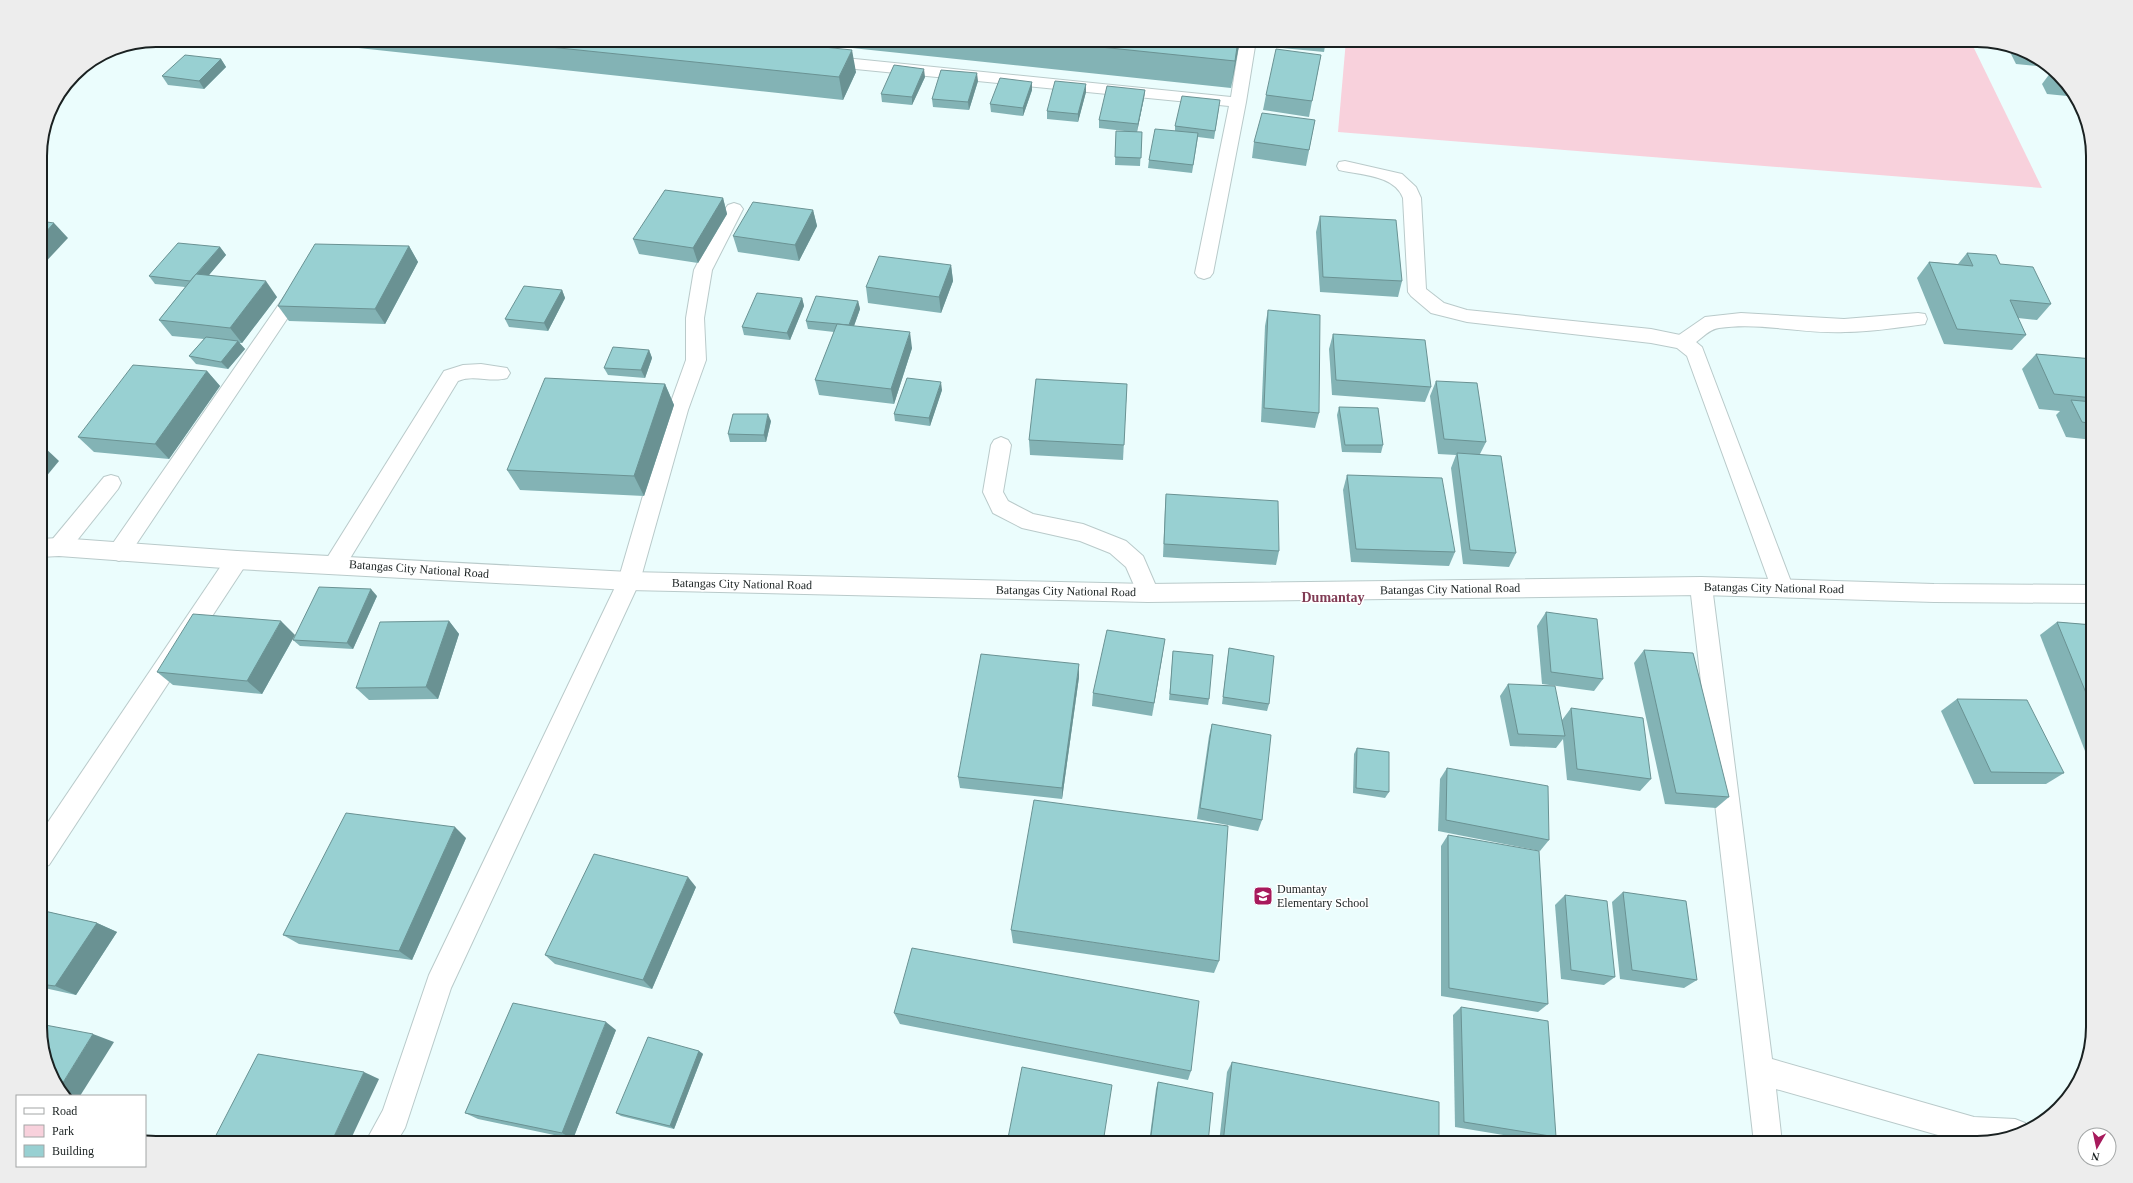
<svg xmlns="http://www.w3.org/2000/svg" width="2133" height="1183" font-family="'Times New Roman',serif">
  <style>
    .green { fill: #f8d1dc }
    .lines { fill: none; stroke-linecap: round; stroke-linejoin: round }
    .service-casing { stroke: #b9caca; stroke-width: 2 }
    .minor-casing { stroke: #b9caca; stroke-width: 2 }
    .tertiary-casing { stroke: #b9caca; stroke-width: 2 }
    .service { fill: #fff; fill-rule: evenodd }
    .minor { fill: #fff; fill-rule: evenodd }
    .tertiary { fill: #fff; fill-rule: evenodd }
    .wall { fill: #83b3b5 }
    .shaded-wall { fill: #6a9293 }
    .building { fill: #98d0d2; stroke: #6a9293 }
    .labels { text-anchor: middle; stroke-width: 3; stroke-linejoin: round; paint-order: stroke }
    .street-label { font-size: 12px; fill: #1a2121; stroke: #fff }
    .poi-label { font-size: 12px; fill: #1a2121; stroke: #fff; text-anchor: start }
    .quarter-label { font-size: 14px; font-weight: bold; fill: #803b54; stroke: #fff }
    .rim { fill: none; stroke: #1a2121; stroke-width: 2 }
  </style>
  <rect width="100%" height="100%" fill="#ebfdfd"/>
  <path class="green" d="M1346,40H1970L2042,188L1338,132Z"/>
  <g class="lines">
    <defs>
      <g id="service">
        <path d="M1741,313L1844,319L1918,313L1925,314L1927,319L1925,324L1918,325C1894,328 1869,332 1845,332C1803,334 1761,322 1719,328C1703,330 1695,352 1676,347L1674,342L1676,337L1705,317Z"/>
        <path d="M481,364L507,368L510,373L507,378C491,383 474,374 458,381L343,570L335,573L327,570L324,564L327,558L444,371L463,365Z"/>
        <path d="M1001,437L1008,440L1011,445L1003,492L1008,501L1033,514L1083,524L1126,541L1143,556L1159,593L1156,599L1148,602L1140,599L1126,567L1110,553L1080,541L1022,528L993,513L983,492L991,445L994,440Z"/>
        <path d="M111,475L118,477L121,483L118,489L67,553L59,556L51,553L48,547L51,541L104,477Z"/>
      </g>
      <g id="minor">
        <path d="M1240,40H1256L1246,102L1213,273L1210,277L1204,279L1198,277L1195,273L1229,106L825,66L820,64L817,61L820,58L825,56L1231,97Z"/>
        <path d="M1345,161L1402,174L1416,187L1421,198L1426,289L1444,303L1467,310L1651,329L1690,337L1702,347L1793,587L1790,593L1782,596L1774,593L1771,587L1687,356L1677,348L1651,343L1467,322L1431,313L1411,296L1408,292L1403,198C1395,175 1360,175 1339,170L1337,166L1339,162Z"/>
        <path d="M734,203L740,205L743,209L712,270L704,318L706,360L688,410L640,581L451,988L405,1128L396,1143H365L383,1110L429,975L618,581L668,410L686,360V318L694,270L725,209L728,205Z"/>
        <path d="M299,282L305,284L308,288L305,292L127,558L119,561L111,558L108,552L111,546L293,284Z"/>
        <path d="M237,551L245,554L248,560L245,566L49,865L40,868V834L229,554Z"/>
        <path d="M1701,577L1709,580L1712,586L1772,1059L1974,1117L2015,1119L2025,1123L2028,1129L1977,1143H1966L1776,1089L1782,1143H1754L1690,586L1693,580Z"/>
      </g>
      <path id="tertiary" d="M59,538L237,551L629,572L1148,584L1701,577L1934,584L2093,585V603L1934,602L1701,595L1148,602L629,590L237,569L59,556L40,557V539Z"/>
    </defs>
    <use href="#service" class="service-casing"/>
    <use href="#minor" class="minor-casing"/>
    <use href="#tertiary" class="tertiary-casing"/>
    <use href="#service" class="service"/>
    <use href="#minor" class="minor"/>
    <use href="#tertiary" class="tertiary"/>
  </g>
  <g class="wall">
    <path d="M284,40H757L856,72L843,100Z"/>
    <path d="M776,40H1240L1231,88Z"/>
    <path d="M1283,40H1326L1324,52L1282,48Z"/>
    <path d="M2008,48L2035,55L2047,67L2016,64Z"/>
    <path d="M1321,55L1309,117L1263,110L1266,95Z"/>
    <path d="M221,59L226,67L204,89L168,85L162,76Z"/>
    <path d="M2051,72L2071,91L2067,96L2047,94L2042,84Z"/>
    <path d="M925,77L912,105L882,102L881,94Z"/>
    <path d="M978,81L969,110L933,107L932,99Z"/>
    <path d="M1032,82V90L1023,116L991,112L990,104Z"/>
    <path d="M1145,90L1144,98L1137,132H1142L1140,166L1115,165L1116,131L1133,132L1099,128V120Z"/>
    <path d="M1086,92L1078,122L1047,119V111Z"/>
    <path d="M1219,108L1214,139L1198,137L1192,173L1148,168L1149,160L1175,131V126Z"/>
    <path d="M1315,120L1306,166L1252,158L1254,142Z"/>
    <path d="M723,198L727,214L698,263L639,254L633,239Z"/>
    <path d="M813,210L817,226L799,261L738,252L733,236Z"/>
    <path d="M1320,216L1402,281L1398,297L1320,292L1316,232Z"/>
    <path d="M409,246L418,262L385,324L289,321L278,306Z"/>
    <path d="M220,247L226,255L209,275L277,297L242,343H239L245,349L228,369L196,364L189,356L204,339L172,336L159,320L185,287L155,284L149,276Z"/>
    <path d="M1967,253L2000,264L2051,304L2037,320L2018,318L2026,335L2012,350L1944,344L1917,278L1929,262L1958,264Z"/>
    <path d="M951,265L953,281L941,313L868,303L866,287Z"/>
    <path d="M562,290L565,298L548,331L509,327L505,319Z"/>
    <path d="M802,298L804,306L790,340L744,335L742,327Z"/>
    <path d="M858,301L860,309L854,326L912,348L894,404L819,395L815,380L834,332L808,329L806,321Z"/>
    <path d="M1268,310L1319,413L1315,428L1261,422L1265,326Z"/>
    <path d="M1333,334L1431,387L1425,402L1332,395L1329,349Z"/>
    <path d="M649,350L652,358L645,378L608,375L604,368Z"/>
    <path d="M2036,354L2093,359V440L2066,437L2056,415L2060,411L2039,409L2022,369Z"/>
    <path d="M207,371L220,386L169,459L94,452L78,437Z"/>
    <path d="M1436,381L1486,442L1480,454L1516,553L1509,567L1463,564L1451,468L1456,455L1438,454L1430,396Z"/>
    <path d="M665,384L674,405L644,496L520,490L507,470Z"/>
    <path d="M1127,384L1123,460L1030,455L1029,440Z"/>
    <path d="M942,390L930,426L895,421L894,414Z"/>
    <path d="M1339,407L1383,445L1381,453L1342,452L1337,415Z"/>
    <path d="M771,421L766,442H730L728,434Z"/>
    <path d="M1347,475L1455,552L1449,566L1351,562L1343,490Z"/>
    <path d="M1166,494L1279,551L1276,565L1163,557L1165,508Z"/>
    <path d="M377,596L353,649L300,646L293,640Z"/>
    <path d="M1546,612L1603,679L1594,691L1542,684L1537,626Z"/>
    <path d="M449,621L459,634L438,699L369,700L356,688Z"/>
    <path d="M2057,622L2093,625V751H2085L2040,635Z"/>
    <path d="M295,635L262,694L173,685L157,672Z"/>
    <path d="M1229,648L1269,704L1267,711L1222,704L1228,655Z"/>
    <path d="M1644,650L1729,797L1716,808L1665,804L1634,663Z"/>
    <path d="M1173,651L1209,699L1208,705L1169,700Z"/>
    <path d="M1163,652L1152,716L1092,706L1093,693Z"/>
    <path d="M1079,677L1062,799L960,788L958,777Z"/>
    <path d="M1508,684L1562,720L1571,708L1651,779L1640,791L1567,780L1563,739L1556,748L1510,746L1500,696Z"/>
    <path d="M1957,699L2064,773L2046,784H1974L1941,711Z"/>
    <path d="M1212,724L1262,820L1258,831L1197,819L1209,736Z"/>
    <path d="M1357,748L1389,792L1385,798L1353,793L1354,754Z"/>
    <path d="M1447,768L1549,840L1540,851L1438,831L1440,779Z"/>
    <path d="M1448,835L1548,1004L1538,1012L1441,996V846Z"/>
    <path d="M466,838L412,960L299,944L283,935Z"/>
    <path d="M696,887L652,989L555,964L545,955Z"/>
    <path d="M1623,892L1697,980L1684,988L1620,979L1612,902Z"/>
    <path d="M1565,895L1615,977L1604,985L1561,979L1555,905Z"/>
    <path d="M40,910L97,923L117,932L76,995L40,987Z"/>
    <path d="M1011,930L1219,961L1214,973L1013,943Z"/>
    <path d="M1461,1007L1556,1137L1545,1142L1455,1127L1453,1015Z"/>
    <path d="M894,1013L1191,1071L1188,1080L900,1024Z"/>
    <path d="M616,1030L573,1139L478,1119L465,1113Z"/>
    <path d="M699,1051L703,1054L674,1129L621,1116L616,1113Z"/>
    <path d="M1232,1062L1439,1143H1219L1227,1072Z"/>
    <path d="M1158,1082L1208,1143H1149L1156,1089Z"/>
  </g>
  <g class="shaded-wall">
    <path d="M1238,40H1240L1231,88L1235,61Z"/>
    <path d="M852,50L856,72L843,100L839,77Z"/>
    <path d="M221,59L226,67L204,89L199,81Z"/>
    <path d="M924,69L925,77L912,105V97Z"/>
    <path d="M977,73L978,81L969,110L968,102Z"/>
    <path d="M1032,82V90L1023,116V108Z"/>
    <path d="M1086,84V92L1078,122V114Z"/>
    <path d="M1145,90L1144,98L1137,132L1138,124Z"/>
    <path d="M723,198L727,214L698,263L693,248Z"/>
    <path d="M813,210L817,226L799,261L795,245Z"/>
    <path d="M54,223L68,238L40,268V238Z"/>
    <path d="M409,246L418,262L385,324L375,309Z"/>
    <path d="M220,247L226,255L197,289L191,281Z"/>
    <path d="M951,265L953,281L941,313L939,297Z"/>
    <path d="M266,281L277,297L242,343L230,328Z"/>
    <path d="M562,290L565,298L548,331L544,323Z"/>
    <path d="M802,298L804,306L790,340L787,333Z"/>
    <path d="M858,301L860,309L851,334L849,326Z"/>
    <path d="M910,332L912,348L894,404L891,389Z"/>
    <path d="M238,341L245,349L228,369L221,362Z"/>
    <path d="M649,350L652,358L645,378L641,370Z"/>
    <path d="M207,371L220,386L169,459L155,444Z"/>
    <path d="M941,382L942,390L930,426L929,418Z"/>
    <path d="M665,384L674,405L644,496L634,476Z"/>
    <path d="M768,414L771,421L766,442L764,435Z"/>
    <path d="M43,446L59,461L40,484V450Z"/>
    <path d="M371,589L377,596L353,649L347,643Z"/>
    <path d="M281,621L295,635L262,694L247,681Z"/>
    <path d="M449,621L459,634L438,699L426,687Z"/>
    <path d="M1165,639L1163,652L1152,716L1154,703Z"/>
    <path d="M1079,664V677L1062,799V788Z"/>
    <path d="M455,827L466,838L412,960L399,951Z"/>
    <path d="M688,877L696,887L652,989L643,980Z"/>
    <path d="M97,923L117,932L76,995L55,986Z"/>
    <path d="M606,1022L616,1030L573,1139L562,1133Z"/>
    <path d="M93,1034L114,1042L80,1096H66L59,1089Z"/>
    <path d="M699,1051L703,1054L674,1129L670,1126Z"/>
    <path d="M364,1072L379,1079L349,1143H331Z"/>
  </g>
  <g class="building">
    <path d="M482,40H757L852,50L839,77Z"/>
    <path d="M1033,40H1238L1235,61Z"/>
    <path d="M1287,40H1326V44Z"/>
    <path d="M1276,49L1321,55L1312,101L1266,95Z"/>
    <path d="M185,55L221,59L199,81L162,76Z"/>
    <path d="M894,65L924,69L912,97L881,94Z"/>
    <path d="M941,70L977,73L968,102L932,99Z"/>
    <path d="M1000,78L1032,82L1023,108L990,104Z"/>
    <path d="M1055,81L1086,84L1078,114L1047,111Z"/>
    <path d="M1107,86L1145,90L1138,124L1099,120Z"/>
    <path d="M1182,96L1220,100L1215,131L1175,126Z"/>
    <path d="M1262,113L1315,120L1309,150L1254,142Z"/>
    <path d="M1155,129L1198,133L1193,165L1149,160Z"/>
    <path d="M1116,131L1142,132L1141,158L1115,157Z"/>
    <path d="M665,190L723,198L693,248L633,239Z"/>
    <path d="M753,202L813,210L795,245L733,236Z"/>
    <path d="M1320,216L1396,220L1402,281L1323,277Z"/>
    <path d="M40,221L54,223L40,238Z"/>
    <path d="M178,243L220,247L190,281L149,276Z"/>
    <path d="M315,244L409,246L375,309L278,306Z"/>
    <path d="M1967,253L1996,255L2000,264L2033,267L2051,304L2010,300L2026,335L1957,329L1929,262L1973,266Z"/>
    <path d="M879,256L951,265L939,297L866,287Z"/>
    <path d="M196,274L266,281L230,328L159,320Z"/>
    <path d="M524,286L562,290L544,323L505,319Z"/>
    <path d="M757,293L802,298L787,333L742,327Z"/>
    <path d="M816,296L858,301L849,325L806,321Z"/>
    <path d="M1268,310L1320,315L1319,413L1264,408Z"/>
    <path d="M837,324L910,332L891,389L815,380Z"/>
    <path d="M1333,334L1425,340L1431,387L1336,380Z"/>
    <path d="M206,337L238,341L221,362L189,356Z"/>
    <path d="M613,347L649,350L641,370L604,368Z"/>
    <path d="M2036,354L2093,359V398L2054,394Z"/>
    <path d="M133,365L207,371L155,444L78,437Z"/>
    <path d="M545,378L665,384L634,476L507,470Z"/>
    <path d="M907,378L941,382L929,418L894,414Z"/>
    <path d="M1036,379L1127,384L1124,445L1029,440Z"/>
    <path d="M1436,381L1477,383L1486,442L1444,439Z"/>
    <path d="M2071,400L2093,402V424L2082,422Z"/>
    <path d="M1339,407L1378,408L1383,445H1345Z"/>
    <path d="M733,414H768L764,435L728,434Z"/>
    <path d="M40,446H43L40,450Z"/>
    <path d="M1457,453L1501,456L1516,553L1470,550Z"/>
    <path d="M1347,475L1442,478L1455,552L1356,549Z"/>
    <path d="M1166,494L1278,501L1279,551L1164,544Z"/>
    <path d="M319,587L371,589L347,643L293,640Z"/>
    <path d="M1546,612L1597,619L1603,679L1551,672Z"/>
    <path d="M193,614L281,621L247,681L157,672Z"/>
    <path d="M449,621L426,687L356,688L380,622Z"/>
    <path d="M2057,622L2093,625V710Z"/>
    <path d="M1107,630L1165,639L1154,703L1093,693Z"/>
    <path d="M1229,648L1274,656L1269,704L1223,697Z"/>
    <path d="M1644,650L1693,653L1729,797L1676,793Z"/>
    <path d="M1173,651L1213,655L1209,699L1170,694Z"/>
    <path d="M981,654L1079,664L1062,788L958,777Z"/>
    <path d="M1508,684L1555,686L1565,736L1518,734Z"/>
    <path d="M1957,699L2027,700L2064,773L1991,772Z"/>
    <path d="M1571,708L1643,718L1651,779L1577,769Z"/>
    <path d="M1212,724L1271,735L1262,820L1200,808Z"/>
    <path d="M1357,748L1389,752V792L1356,788Z"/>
    <path d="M1447,768L1548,786L1549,840L1446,820Z"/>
    <path d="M1034,800L1228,826L1219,961L1011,930Z"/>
    <path d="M346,813L455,827L399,951L283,935Z"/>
    <path d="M1448,835L1539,851L1548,1004L1449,988Z"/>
    <path d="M594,854L688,877L643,980L545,955Z"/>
    <path d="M1623,892L1686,901L1697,980L1632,970Z"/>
    <path d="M1565,895L1607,901L1615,977L1571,970Z"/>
    <path d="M40,910L97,923L55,986L40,984Z"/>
    <path d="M912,948L1199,1001L1191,1071L894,1013Z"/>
    <path d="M513,1003L606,1022L562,1133L465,1113Z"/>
    <path d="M1461,1007L1548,1021L1556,1137L1464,1122Z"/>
    <path d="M40,1024L93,1034L59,1089L56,1085L40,1034Z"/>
    <path d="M648,1037L699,1051L670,1126L616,1113Z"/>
    <path d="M258,1054L364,1072L331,1143H212Z"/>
    <path d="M1232,1062L1439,1102V1143H1223Z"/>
    <path d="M1022,1067L1112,1085L1103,1143H1007Z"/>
    <path d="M1158,1082L1213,1093L1208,1143H1150Z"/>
  </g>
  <defs>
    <symbol id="school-square" viewBox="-11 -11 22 22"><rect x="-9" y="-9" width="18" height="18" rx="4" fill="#a71a5c" stroke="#fff"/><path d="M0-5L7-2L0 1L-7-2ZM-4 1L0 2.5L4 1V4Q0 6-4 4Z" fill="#fff"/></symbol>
  </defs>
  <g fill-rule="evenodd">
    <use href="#school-square" x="1252" y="885" width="22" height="22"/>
  </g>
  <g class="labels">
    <g class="street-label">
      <text transform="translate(419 569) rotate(4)" y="4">Batangas City National Road</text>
      <text transform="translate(742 584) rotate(1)" y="4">Batangas City National Road</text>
      <text transform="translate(1774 588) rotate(1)" y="4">Batangas City National Road</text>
      <text transform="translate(1450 589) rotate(-1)" y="4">Batangas City National Road</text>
      <text transform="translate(1066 591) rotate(1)" y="4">Batangas City National Road</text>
    </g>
    <g class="poi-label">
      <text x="1277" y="893">Dumantay<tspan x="1277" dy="14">Elementary School</tspan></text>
    </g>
    <g class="quarter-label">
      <text x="1333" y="602">Dumantay</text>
    </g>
  </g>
  <path d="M0 0H2133V1183H0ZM156 47H1977A109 109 0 0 1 2086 156V1027A109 109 0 0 1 1977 1136H156A109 109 0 0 1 47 1027V156A109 109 0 0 1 156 47Z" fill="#ededed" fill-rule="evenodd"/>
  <path class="rim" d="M156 47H1977A109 109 0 0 1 2086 156V1027A109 109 0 0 1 1977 1136H156A109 109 0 0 1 47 1027V156A109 109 0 0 1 156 47Z"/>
  <rect x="16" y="1095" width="130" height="72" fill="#ffffff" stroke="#a3a6a6"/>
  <rect x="24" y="1108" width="20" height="6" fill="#ffffff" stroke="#a3a6a6"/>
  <text x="52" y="1115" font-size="12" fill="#1a2121">Road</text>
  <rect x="24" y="1125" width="20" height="12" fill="#f8d1dc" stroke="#a3a6a6"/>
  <text x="52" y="1135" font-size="12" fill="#1a2121">Park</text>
  <rect x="24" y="1145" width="20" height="12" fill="#98d0d2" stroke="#a3a6a6"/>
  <text x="52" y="1155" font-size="12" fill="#1a2121">Building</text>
  <g transform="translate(2097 1147) rotate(189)"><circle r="19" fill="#ffffff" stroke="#a3a6a6"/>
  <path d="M0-3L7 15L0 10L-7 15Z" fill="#a71a5c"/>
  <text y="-6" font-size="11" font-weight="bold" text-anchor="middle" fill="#1a2121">N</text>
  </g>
</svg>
